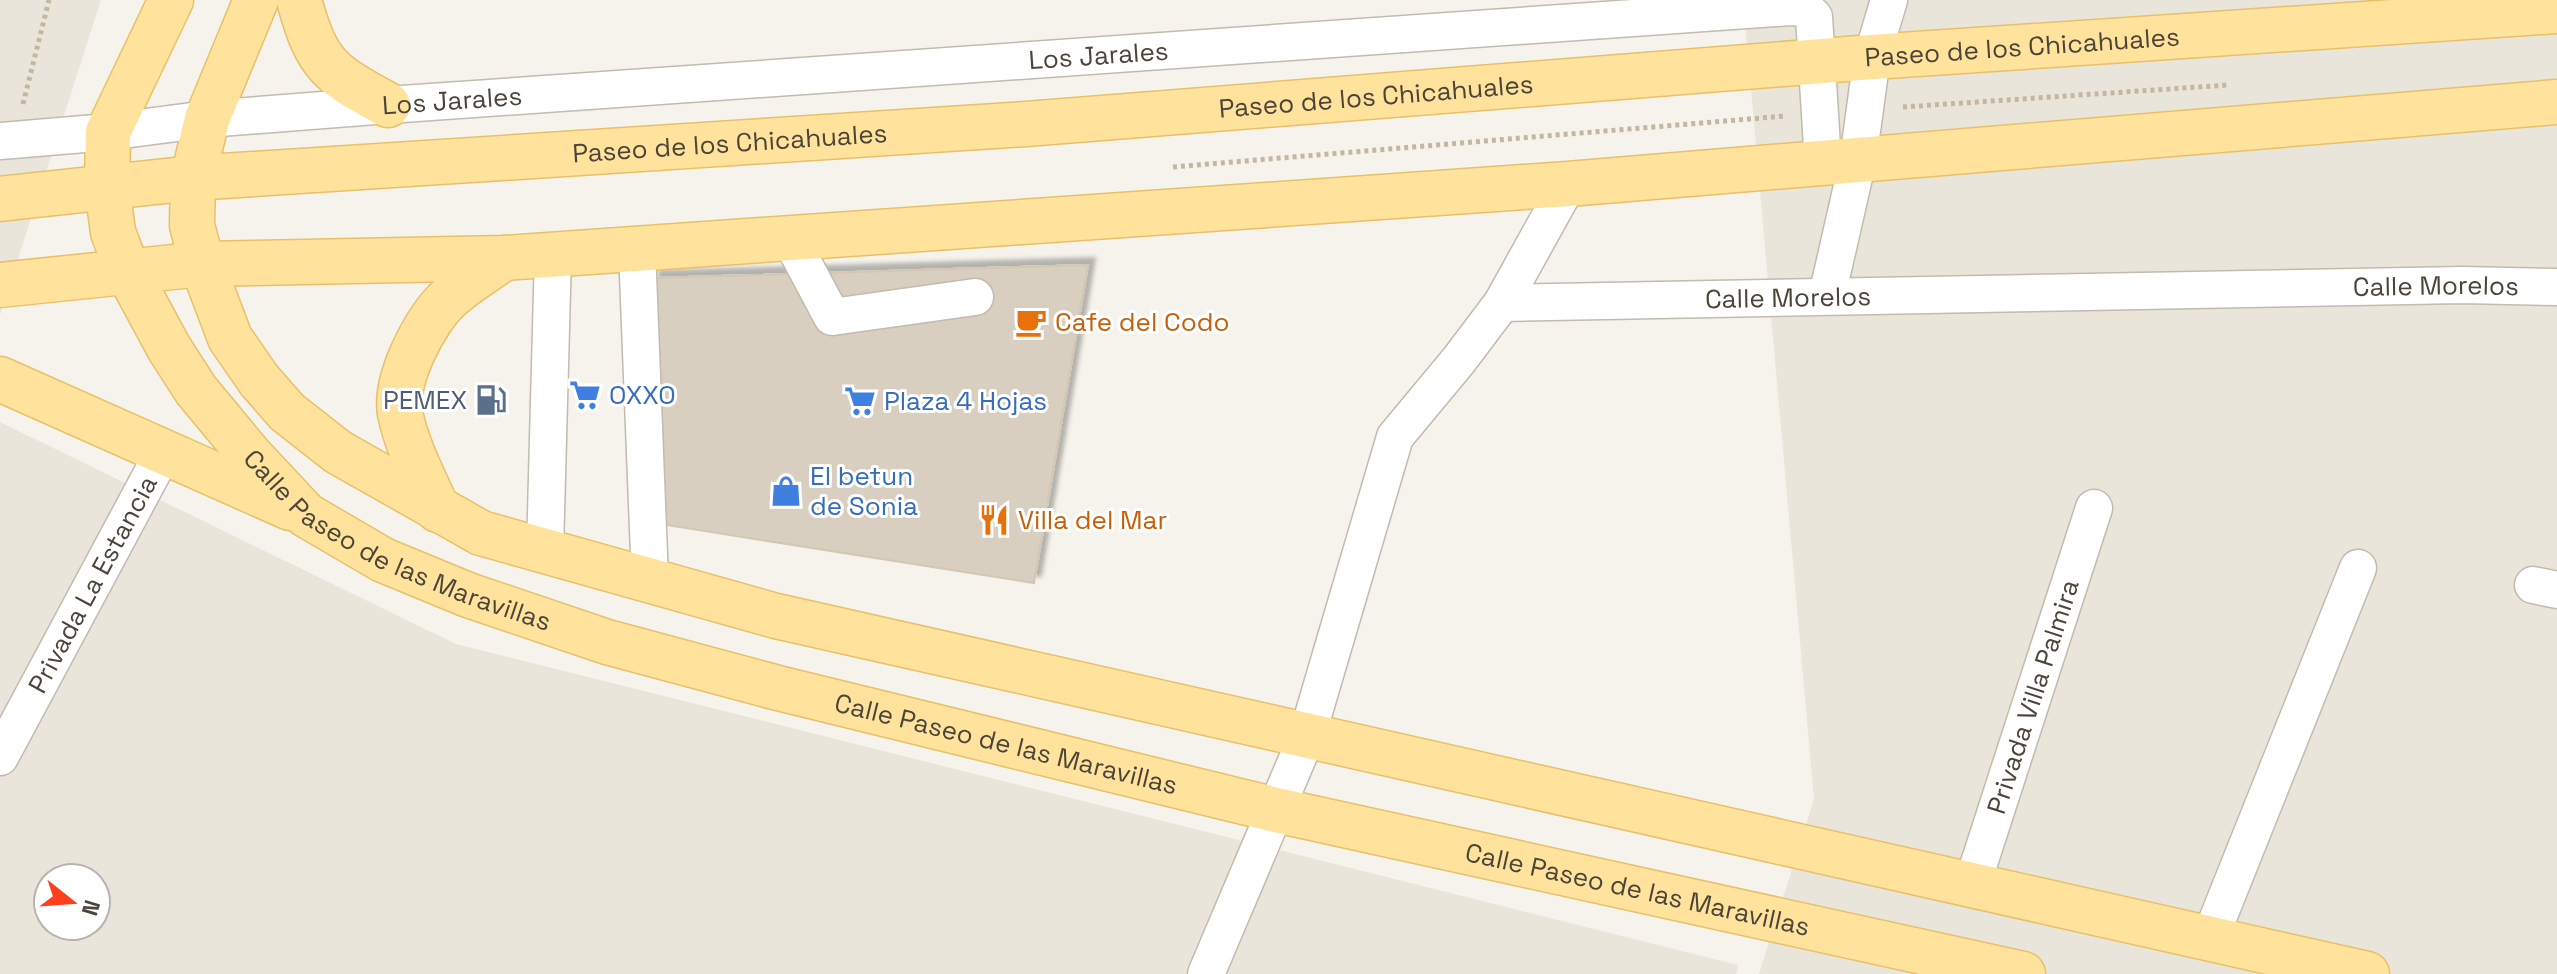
<svg xmlns="http://www.w3.org/2000/svg" width="2557" height="974" font-family="'Space Grotesk',sans-serif">
  <style>
    .residential { fill: #eae5da; fill-rule: evenodd }
    .building { fill: #d8cfc1; stroke: #d3c7b4; stroke-width: 2; filter: url(#shadow) }
    .lines { fill: none; stroke-linecap: round; stroke-linejoin: round }
    .minor-casing { stroke: #c2bbae; stroke-width: 39 }
    .major-casing { stroke: #e6c16a; stroke-width: 47 }
    .path { stroke: #c4b79f; stroke-width: 5; stroke-dasharray: 4 4; stroke-linecap: butt }
    .minor { stroke: #fff; stroke-width: 36 }
    .major { stroke: #ffe39c; stroke-width: 44 }
    .labels { text-anchor: middle; stroke-width: 6; stroke-linejoin: round; paint-order: stroke }
    .street-label { font-size: 26px; fill: #4b4439; stroke: #fff }
    .food-label { font-size: 26px; fill: #c56008; stroke: #fff; text-anchor: start }
    .shop-label { font-size: 26px; fill: #366cbe; stroke: #fff; text-anchor: start }
    .service-label { font-size: 26px; fill: #4e5e75; stroke: #fff; text-anchor: end }
  </style>
  <defs>
    <filter id="shadow"><feDropShadow dx="7" dy="-7" stdDeviation="2" flood-color="#0004"/></filter>
  </defs>
  <rect width="100%" height="100%" fill="#f6f3ec"/>
  <g class="residential">
    <path d="M0,0H101L0,315Z"/>
    <path d="M1743,0H2557V974H1759L1814,799Z"/>
    <path d="M0,422L456,644L1738,965L1736,974H0ZM48,878H96V926H48Z"/>
  </g>
  <path class="building" d="M1088,265L1034,583L660,524L652,278Z"/>
  <g class="lines">
    <defs>
      <g id="minor">
        <path id="s1" d="M0,141L108,132L207,119L388,105L1790,7L1805,8L1814,17L1823,163"/>
        <path d="M790,238L832,317L975,297"/>
        <path d="M637,249L650,580"/>
        <path d="M1827,296L1858,160L1872,57L1889,0"/>
        <path id="s2" d="M1502,303L2463,285L2557,287"/>
        <path d="M545,550L553,254"/>
        <path d="M2533,585L2557,590"/>
        <path id="s3" d="M0,757L163,453"/>
        <path id="s4" d="M1972,885L2094,508"/>
        <path d="M2210,938L2358,568"/>
        <path d="M1206,974L1307,736L1395,437L1459,360L1502,303L1568,184"/>
      </g>
      <g id="major">
        <path id="s5" d="M171,0L108,132L107,187L113,232L128,272L169,348L196,390L249,454L306,515L383,560L468,595L607,642L778,688L1276,810L2023,974"/>
        <path d="M256,0L207,119L193,178L192,225L202,264L230,338L259,380L287,412L338,452L481,533L776,616L2367,974"/>
        <path d="M299,0C317,66 329,73 388,105"/>
        <path id="s6" d="M0,199L193,178L1026,124L1872,57L2557,11"/>
        <path d="M0,285L202,264L504,258L1568,184L2557,102"/>
        <path d="M0,379L290,508"/>
        <path d="M438,510C424,479 407,447 400,413C394,380 425,320 449,298C465,283 486,271 504,258"/>
      </g>
    </defs>
    <use href="#minor" class="minor-casing"/>
    <use href="#major" class="major-casing"/>
    <g class="path">
      <path d="M23,104L49,0"/>
      <path d="M1903,107L2228,85"/>
      <path d="M1173,167L1785,116"/>
    </g>
    <use href="#minor" class="minor"/>
    <use href="#major" class="major"/>
  </g>
  <defs>
    <symbol id="cafe-bare" viewBox="-9 -9 18 18"><path d="M-5.5-4.5H6V0H3Q3 3.5 0 3.5H-2.5Q-5.5 3.5-5.5 0ZM3-3.2v2h1.7v-2ZM-6 4.5H4V6H-6Z" fill="#e8710a" stroke="#fff" stroke-width="2.5" paint-order="stroke"/></symbol>
    <symbol id="supermarket-bare" viewBox="-9 -9 18 18"><path d="M-6-5.5h2.5l.6 2H6L4.5 2H-2.5L-4.4-4H-6ZM-1.5 3.2a1.3 1.3 0 1 0 .1 0ZM3 3.2a1.3 1.3 0 1 0 .1 0Z" fill="#3f7fe0" stroke="#fff" stroke-width="2.5" paint-order="stroke"/></symbol>
    <symbol id="fuel-bare" viewBox="-9 -9 18 18"><path d="M-5.5-6h7V0h2V4h1.3V-2.5L3-4.5l.8-.8L6-3V5H2.5V1h-1V6h-7ZM-4.2-4.7v3.2H.2V-4.7Z" fill="#5c6f8a" stroke="#fff" stroke-width="2.5" paint-order="stroke"/></symbol>
    <symbol id="shop-bare" viewBox="-9 -9 18 18"><path d="M-5-2.5h2.3a2.7 3.5 0 0 1 5.4 0H5L5.5 6h-11ZM-1.5-2.5h3a1.5 2.3 0 0 0-3 0Z" fill="#3f7fe0" stroke="#fff" stroke-width="2.5" paint-order="stroke"/></symbol>
    <symbol id="restaurant-bare" viewBox="-9 -9 18 18"><path d="M-5-6h1v4h1v-4h1v4h1v-4h1v5L-1.5 .5V6h-2V.5L-5-1ZM5-6V6H3V1.5H1.5Q1.5-4 5-6Z" fill="#e8710a" stroke="#fff" stroke-width="2.5" paint-order="stroke"/></symbol>
  </defs>
  <g fill-rule="evenodd">
    <use href="#cafe-bare" x="1009" y="300" width="44" height="44"/>
    <use href="#supermarket-bare" x="563" y="373" width="44" height="44"/>
    <use href="#fuel-bare" x="469" y="378" width="44" height="44"/>
    <use href="#supermarket-bare" x="838" y="379" width="44" height="44"/>
    <use href="#shop-bare" x="764" y="469" width="44" height="44"/>
    <use href="#restaurant-bare" x="972" y="498" width="44" height="44"/>
  </g>
  <g class="labels">
    <g class="street-label">
      <text dy="9" stroke="none"><textPath href="#s6" startOffset="2028">Paseo de los Chicahuales</textPath></text>
      <text dy="9" stroke="none"><textPath href="#s1" startOffset="1102">Los Jarales</textPath></text>
      <text dy="9" stroke="none"><textPath href="#s6" startOffset="1380">Paseo de los Chicahuales</textPath></text>
      <text dy="9" stroke="none"><textPath href="#s1" startOffset="454">Los Jarales</textPath></text>
      <text dy="9" stroke="none"><textPath href="#s6" startOffset="732">Paseo de los Chicahuales</textPath></text>
      <text dy="9" stroke="none"><textPath href="#s2" startOffset="934">Calle Morelos</textPath></text>
      <text dy="9" stroke="none"><textPath href="#s2" startOffset="286">Calle Morelos</textPath></text>
      <text dy="9" stroke="none"><textPath href="#s5" startOffset="684">Calle Paseo de las Maravillas</textPath></text>
      <text dy="9" stroke="none"><textPath href="#s3" startOffset="196">Privada La Estancia</textPath></text>
      <text dy="9" stroke="none"><textPath href="#s4" startOffset="198">Privada Villa Palmira</textPath></text>
      <text dy="9" stroke="none"><textPath href="#s5" startOffset="1332">Calle Paseo de las Maravillas</textPath></text>
      <text dy="9" stroke="none"><textPath href="#s5" startOffset="1980">Calle Paseo de las Maravillas</textPath></text>
    </g>
    <g class="food-label">
      <text x="1055" y="331">Cafe del Codo</text>
      <text x="1018" y="529">Villa del Mar</text>
    </g>
    <g class="shop-label">
      <text x="609" y="404">OXXO</text>
      <text x="884" y="410">Plaza 4 Hojas</text>
      <text x="810" y="485">El betun<tspan x="810" dy="30">de Sonia</tspan></text>
    </g>
    <g class="service-label">
      <text x="467" y="409">PEMEX</text>
    </g>
  </g>
  <g transform="translate(72 902) rotate(107)"><circle r="38" fill="#ffffff" stroke="#b7b4b0" stroke-width="2"/>
  <path d="M0-6L14 30L0 20L-14 30Z" fill="#fc3f1d"/>
  <text y="-12" font-size="22" font-weight="bold" text-anchor="middle" fill="#4b4439">N</text>
  </g>
</svg>
